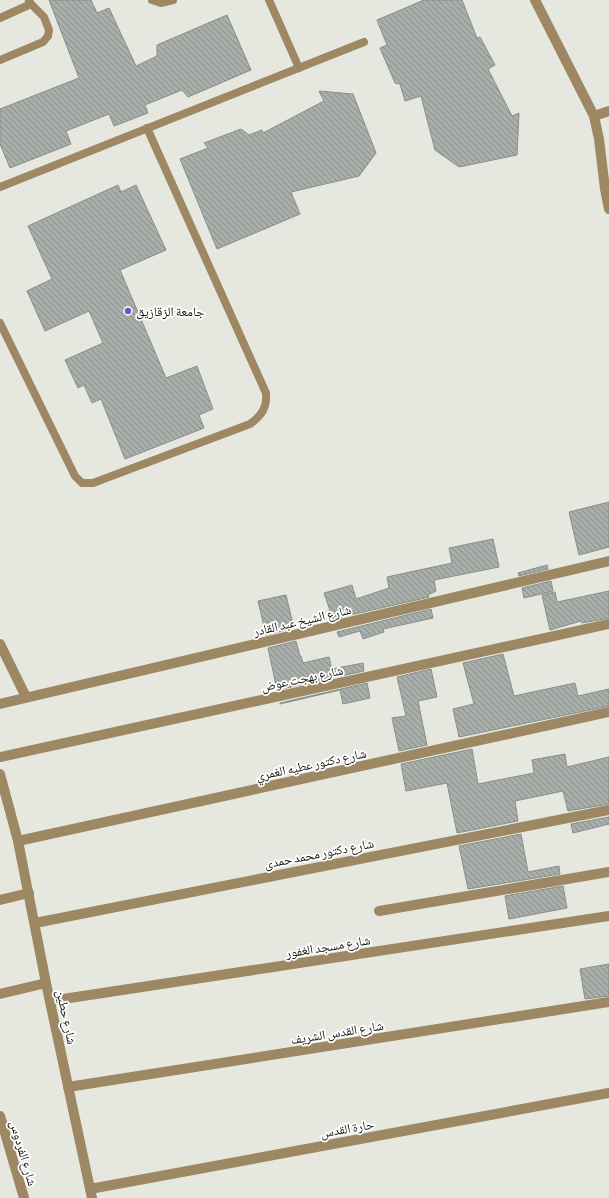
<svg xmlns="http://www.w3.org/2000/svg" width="609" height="1198" font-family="'Sofia Sans Condensed','Noto Naskh Arabic',sans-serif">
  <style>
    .building { fill: url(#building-back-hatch); stroke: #888e89 }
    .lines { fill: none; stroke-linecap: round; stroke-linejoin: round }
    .lane { stroke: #9d8863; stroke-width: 8 }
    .street { stroke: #9d8863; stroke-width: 10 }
    .poi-dot { fill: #7253cd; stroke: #fff; stroke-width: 1.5 }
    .labels { text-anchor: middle; stroke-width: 3.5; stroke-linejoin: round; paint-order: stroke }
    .poi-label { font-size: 13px; fill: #161613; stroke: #fff; text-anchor: start }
    .street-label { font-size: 13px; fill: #161613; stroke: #fff }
  </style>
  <defs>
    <pattern id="building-back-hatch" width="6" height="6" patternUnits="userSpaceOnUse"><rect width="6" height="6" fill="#a8afaa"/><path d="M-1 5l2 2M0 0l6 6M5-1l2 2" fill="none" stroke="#888d89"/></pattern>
  </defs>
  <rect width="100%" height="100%" fill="#e6e8e0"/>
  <g class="building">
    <path d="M49,0H91L97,13L109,8L136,66L157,56V45L227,15L251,70L188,97L182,90L145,105L148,113L114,126L109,114L66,131L71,144L10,168L0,144V109L79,78Z"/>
    <path d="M424,0H462L477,38L480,37L495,65L488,69L512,116L519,113L517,155L459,167L435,150L421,96L405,101L400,84L395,83L380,48L387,45L377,20Z"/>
    <path d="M319,91L353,94L376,153L359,176L291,192L300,214L217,249L180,159L208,148L204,143L241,129L249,135L262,130L263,133L324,101Z"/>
    <path d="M118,185L121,192L136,185L166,250L120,270L166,378L197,366L213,409L199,415L204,428L125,459L101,399L92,403L84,385L78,388L65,360L103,343L89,311L45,331L27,291L52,279L28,226Z"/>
    <path d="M609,502V547L579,555L569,512Z"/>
    <path d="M493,539L499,567L434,580L436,591L428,595L429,597L333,619L324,593L352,585L356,599L389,588L387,577L452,563L449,548Z"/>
    <path d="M547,565L548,569L519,576L518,573Z"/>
    <path d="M551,581L553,591L524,598L522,588Z"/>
    <path d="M609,591V618L582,623L581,621L550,630L542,595L555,592L557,602Z"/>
    <path d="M286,595L294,628L266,635L258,601Z"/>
    <path d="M431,609L433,618L383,629L384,632L363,639L360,631L339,637L337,632Z"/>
    <path d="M296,641L300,656H301L303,663L329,657L332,669L363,663L364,671L277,690L268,648Z"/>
    <path d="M503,654L514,696L575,683L578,696L609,689V706L459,737L453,709L474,704L463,663Z"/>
    <path d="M431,669L437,697L418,701L427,745L399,751L392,718L406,716L397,677Z"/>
    <path d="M367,683L370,698L343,704L340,690L280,704V703Z"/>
    <path d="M472,749L478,784L534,773L532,760L565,754L567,767L609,757V804L568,811L563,791L515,801L518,821L457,833L447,783L406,791L401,764Z"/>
    <path d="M609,817V824L573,833L571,824Z"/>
    <path d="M521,834L528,872L559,866L560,874L468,889L459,846Z"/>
    <path d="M563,886L567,908L509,919L505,896Z"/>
    <path d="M609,964V996L585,999L580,969Z"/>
  </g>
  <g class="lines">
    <g class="lane">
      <path d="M152,0L161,3L173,0"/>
      <path d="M269,0L299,68"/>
      <path d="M0,18L31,4L29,1"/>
      <path d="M0,60L43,42L48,36L49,30L44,17L31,4"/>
      <path d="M0,187L364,42"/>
      <path d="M0,323L75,476L82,483H93L250,424C262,415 267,408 266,393L147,128"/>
    </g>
    <g class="street">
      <path d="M535,0L594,116L599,139L605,189L609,209"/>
      <path d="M594,116L609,111"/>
      <path d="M0,644L26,697"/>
      <path d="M0,704L609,561"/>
      <path d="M0,757L609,624"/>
      <path d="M0,774L18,841L46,983L92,1198"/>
      <path d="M18,841L609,712"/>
      <path d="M0,900L29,893"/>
      <path d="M379,911L609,872"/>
      <path d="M35,923L609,810"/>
      <path d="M0,994L46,983"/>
      <path d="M50,1001L609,916"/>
      <path d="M68,1087L609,1002"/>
      <path d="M0,1116L24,1198"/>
      <path d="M90,1189L609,1093"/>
    </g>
  </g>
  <circle class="poi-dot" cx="128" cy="311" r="4"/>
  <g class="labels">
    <g class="poi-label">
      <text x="136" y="316">جامعة الزقازيق</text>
    </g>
    <g class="street-label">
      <text transform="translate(302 620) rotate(-13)" y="5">شارع الشيخ عبد القادر</text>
      <text transform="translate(302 678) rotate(-12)" y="5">شارع بهجت عوض</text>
      <text transform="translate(311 764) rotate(-12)" y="5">شارع دكتور عطيه الغمري</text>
      <text transform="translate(319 853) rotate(-11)" y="5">شارع دكتور محمد حمدى</text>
      <text transform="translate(328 946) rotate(-9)" y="5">شارع مسجد الغفور</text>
      <text transform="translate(67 1017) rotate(78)" y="5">شارع حطين</text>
      <text transform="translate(337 1032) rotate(-9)" y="5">شارع القدس الشريف</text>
      <text transform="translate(347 1128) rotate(-10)" y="5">حارة القدس</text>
      <text transform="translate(24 1153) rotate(74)" y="5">شارع الفردوس</text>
    </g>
  </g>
</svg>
